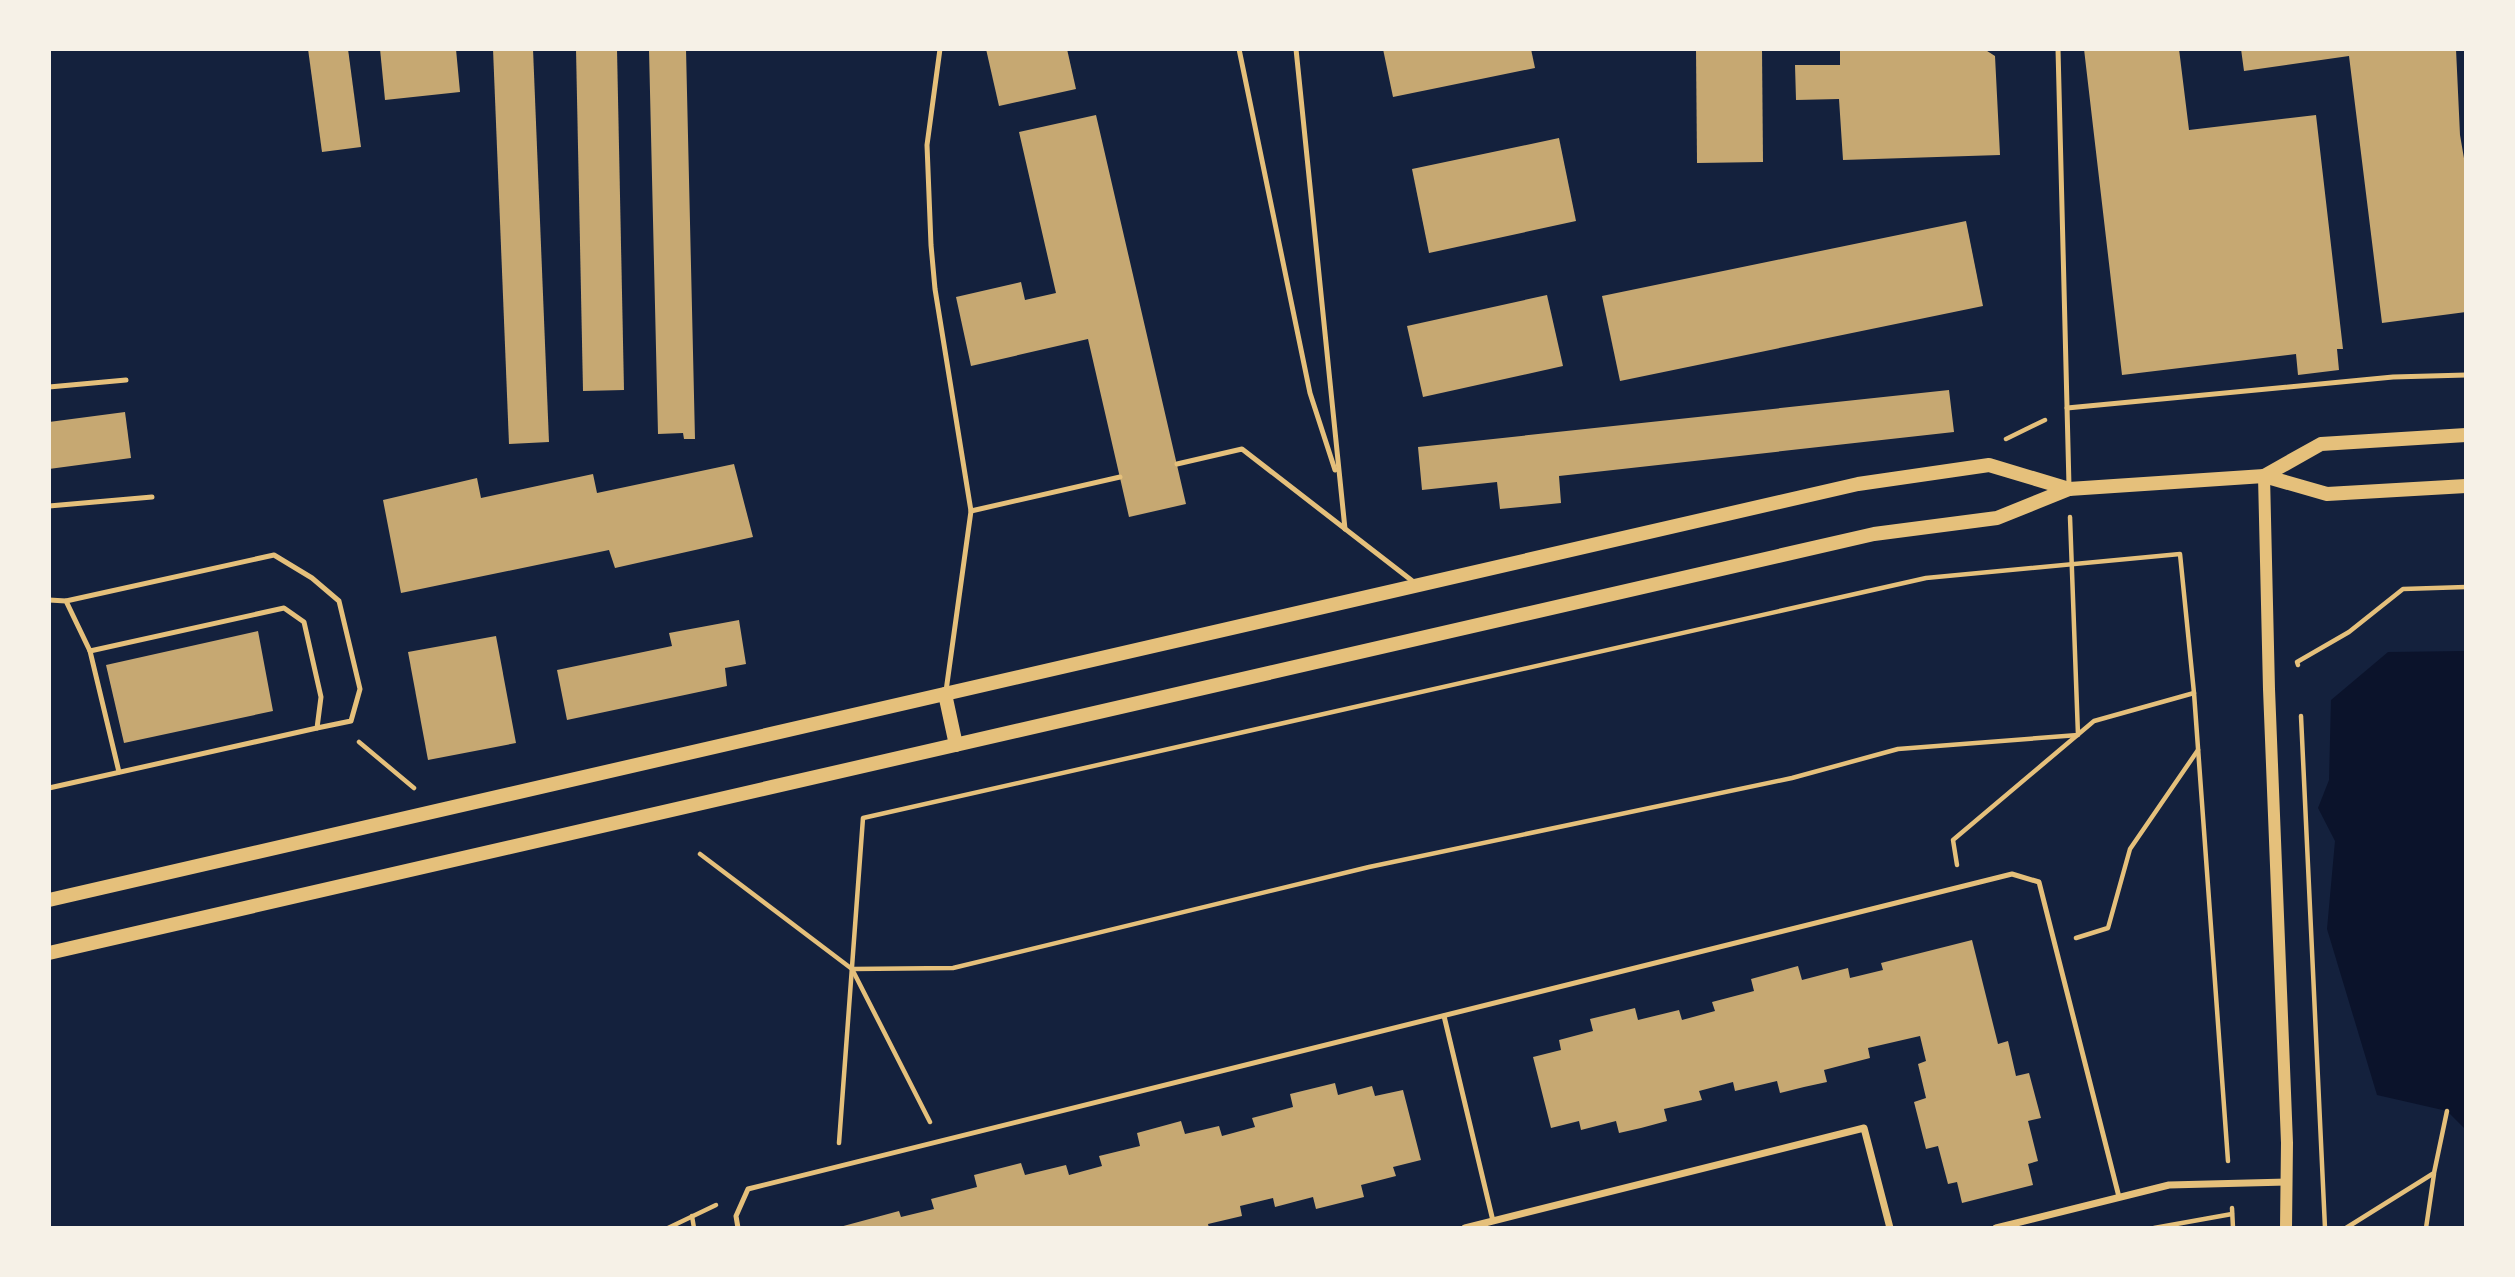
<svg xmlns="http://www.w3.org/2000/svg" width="2515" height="1277" font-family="Roboto,sans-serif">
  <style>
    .water { fill: #0b132b }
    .building { fill: #c6a872 }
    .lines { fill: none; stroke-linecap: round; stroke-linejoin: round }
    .path { stroke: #e5c07b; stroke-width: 4.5 }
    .service { stroke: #e5c07b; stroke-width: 5 }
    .minor { stroke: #e5c07b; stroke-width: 7 }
    .tertiary { stroke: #e5c07b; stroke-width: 12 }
    .secondary { stroke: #e5c07b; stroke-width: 14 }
  </style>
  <rect width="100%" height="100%" fill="#14213d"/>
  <path class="water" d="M2466,651V1130L2447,1111L2377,1095L2327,929L2335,841L2318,808L2329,780L2331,700L2388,652Z"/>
  <g class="building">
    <path d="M308,49H348L361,147L322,152Z"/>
    <path d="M380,49H456L460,92L385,100Z"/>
    <path d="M493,49H533L549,442L509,444Z"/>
    <path d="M576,49H617L624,390L583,391Z"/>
    <path d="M649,49H686L695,439H684L683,433L658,434Z"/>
    <path d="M986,49H1067L1076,89L999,106Z"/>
    <path d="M1383,49H1531L1535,68L1393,97Z"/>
    <path d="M1696,49H1762L1763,162L1697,163Z"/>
    <path d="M1840,49H1984L1995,56L2000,155L1843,160L1839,99L1796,100L1795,65H1840Z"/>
    <path d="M2084,49H2179L2189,130L2316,115L2343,349H2337L2339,370L2298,375L2296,354L2122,375Z"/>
    <path d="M2241,49H2456L2460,135L2466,170V312L2382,323L2349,56L2244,71Z"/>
    <path d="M1096,115L1186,504L1129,517L1088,339L971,366L956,297L1021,282L1025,300L1056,293L1019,132Z"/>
    <path d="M1559,138L1576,221L1429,253L1412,169Z"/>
    <path d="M1966,221L1983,306L1620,381L1602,296Z"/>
    <path d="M1547,295L1563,366L1423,397L1407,326Z"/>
    <path d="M1949,390L1954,432L1559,476L1561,503L1500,509L1497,482L1422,490L1418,447Z"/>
    <path d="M125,412L131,458L49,469V422Z"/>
    <path d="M734,464L753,537L615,568L609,550L401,593L383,500L477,478L481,498L593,474L597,493Z"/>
    <path d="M739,620L746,664L725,668L727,686L567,720L557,670L672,646L669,633Z"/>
    <path d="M258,631L273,711L124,743L106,665Z"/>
    <path d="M496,636L516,743L428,760L408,652Z"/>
    <path d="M1972,940L1998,1044L2008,1041L2016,1076L2029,1073L2041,1118L2028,1121L2038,1161L2028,1164L2033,1185L1962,1203L1957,1182L1948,1184L1938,1146L1926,1149L1914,1102L1926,1098L1918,1064L1926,1061L1920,1036L1868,1048L1870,1058L1824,1070L1827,1082L1804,1087L1780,1093L1777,1081L1735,1091L1733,1082L1699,1091L1702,1100L1664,1109L1667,1121L1641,1128L1619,1133L1616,1121L1581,1130L1579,1121L1551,1128L1533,1057L1561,1050L1559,1040L1593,1031L1590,1019L1635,1008L1638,1020L1679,1010L1682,1020L1715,1011L1712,1002L1754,991L1751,979L1798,966L1802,980L1848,968L1850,978L1883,970L1881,963Z"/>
    <path d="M1335,1083L1338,1095L1372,1086L1375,1096L1403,1090L1421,1160L1393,1167L1396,1176L1361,1185L1364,1197L1316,1209L1313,1197L1275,1207L1273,1198L1240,1206L1242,1216L1208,1224L1209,1228H836L899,1211L901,1217L934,1209L931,1199L977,1187L974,1175L1021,1163L1025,1175L1066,1165L1069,1175L1102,1166L1099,1156L1140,1146L1137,1133L1181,1121L1185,1134L1219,1126L1222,1136L1255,1127L1252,1118L1293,1107L1290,1094Z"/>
  </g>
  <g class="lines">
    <g class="path">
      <path d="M2006,439L2045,420"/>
      <path d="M2298,665L2297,662L2349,632L2403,589L2466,587"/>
      <path d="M2301,716L2325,1228"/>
      <path d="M359,742L414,788"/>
      <path d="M700,854L852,969L930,1122"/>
      <path d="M1957,865L1953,840L2094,721L2194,693"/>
      <path d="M2076,938L2108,928L2130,849L2198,750"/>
      <path d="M852,969L953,968L1369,867L1792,778L1898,749L2078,735L2070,517"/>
      <path d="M839,1143L863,818L1926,578L2180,554L2194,693L2228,1161"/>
      <path d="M2232,1208L2233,1228"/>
      <path d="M692,1216L694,1228"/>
      <path d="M668,1228L716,1205"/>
      <path d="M2154,1228L2232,1214"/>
      <path d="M2346,1228L2434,1173L2447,1111"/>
      <path d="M2426,1228L2434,1174"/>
    </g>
    <g class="service">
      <path d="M940,49L927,145L931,245L935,289L971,511L946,691"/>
      <path d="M1239,49L1310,393L1335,470"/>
      <path d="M1296,49L1345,529"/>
      <path d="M2058,49L2069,486"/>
      <path d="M49,387L126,380"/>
      <path d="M2067,408L2393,377L2466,375"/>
      <path d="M1177,464L1242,449L1415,583"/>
      <path d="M49,506L152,497"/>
      <path d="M971,511L1120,477"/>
      <path d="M49,600L66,601L90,651L284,608L304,622L321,697L317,728L49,788"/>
      <path d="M66,601L274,555L312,578L339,601L360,689L351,721L317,728"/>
      <path d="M90,651L119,772"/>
      <path d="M1444,1016L1493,1221"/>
      <path d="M738,1228L736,1216L748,1189L2012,874L2039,882L2119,1197"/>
    </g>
    <g class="minor">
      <path d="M1465,1228L1864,1128L1890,1228"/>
      <path d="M1996,1228L2169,1185L2287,1182"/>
    </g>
    <path class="tertiary" d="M2264,476L2269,689L2287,1143L2286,1228"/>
    <g class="secondary">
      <path d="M2264,476L2321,444L2466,435"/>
      <path d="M945,694L956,745"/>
      <path d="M49,900L1858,484L1989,465L2069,489"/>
      <path d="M49,953L1874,534L1997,518L2069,489L2264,476L2327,494L2466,486"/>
    </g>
  </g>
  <rect width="2515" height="1277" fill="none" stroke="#f6f1e7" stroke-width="102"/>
</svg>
